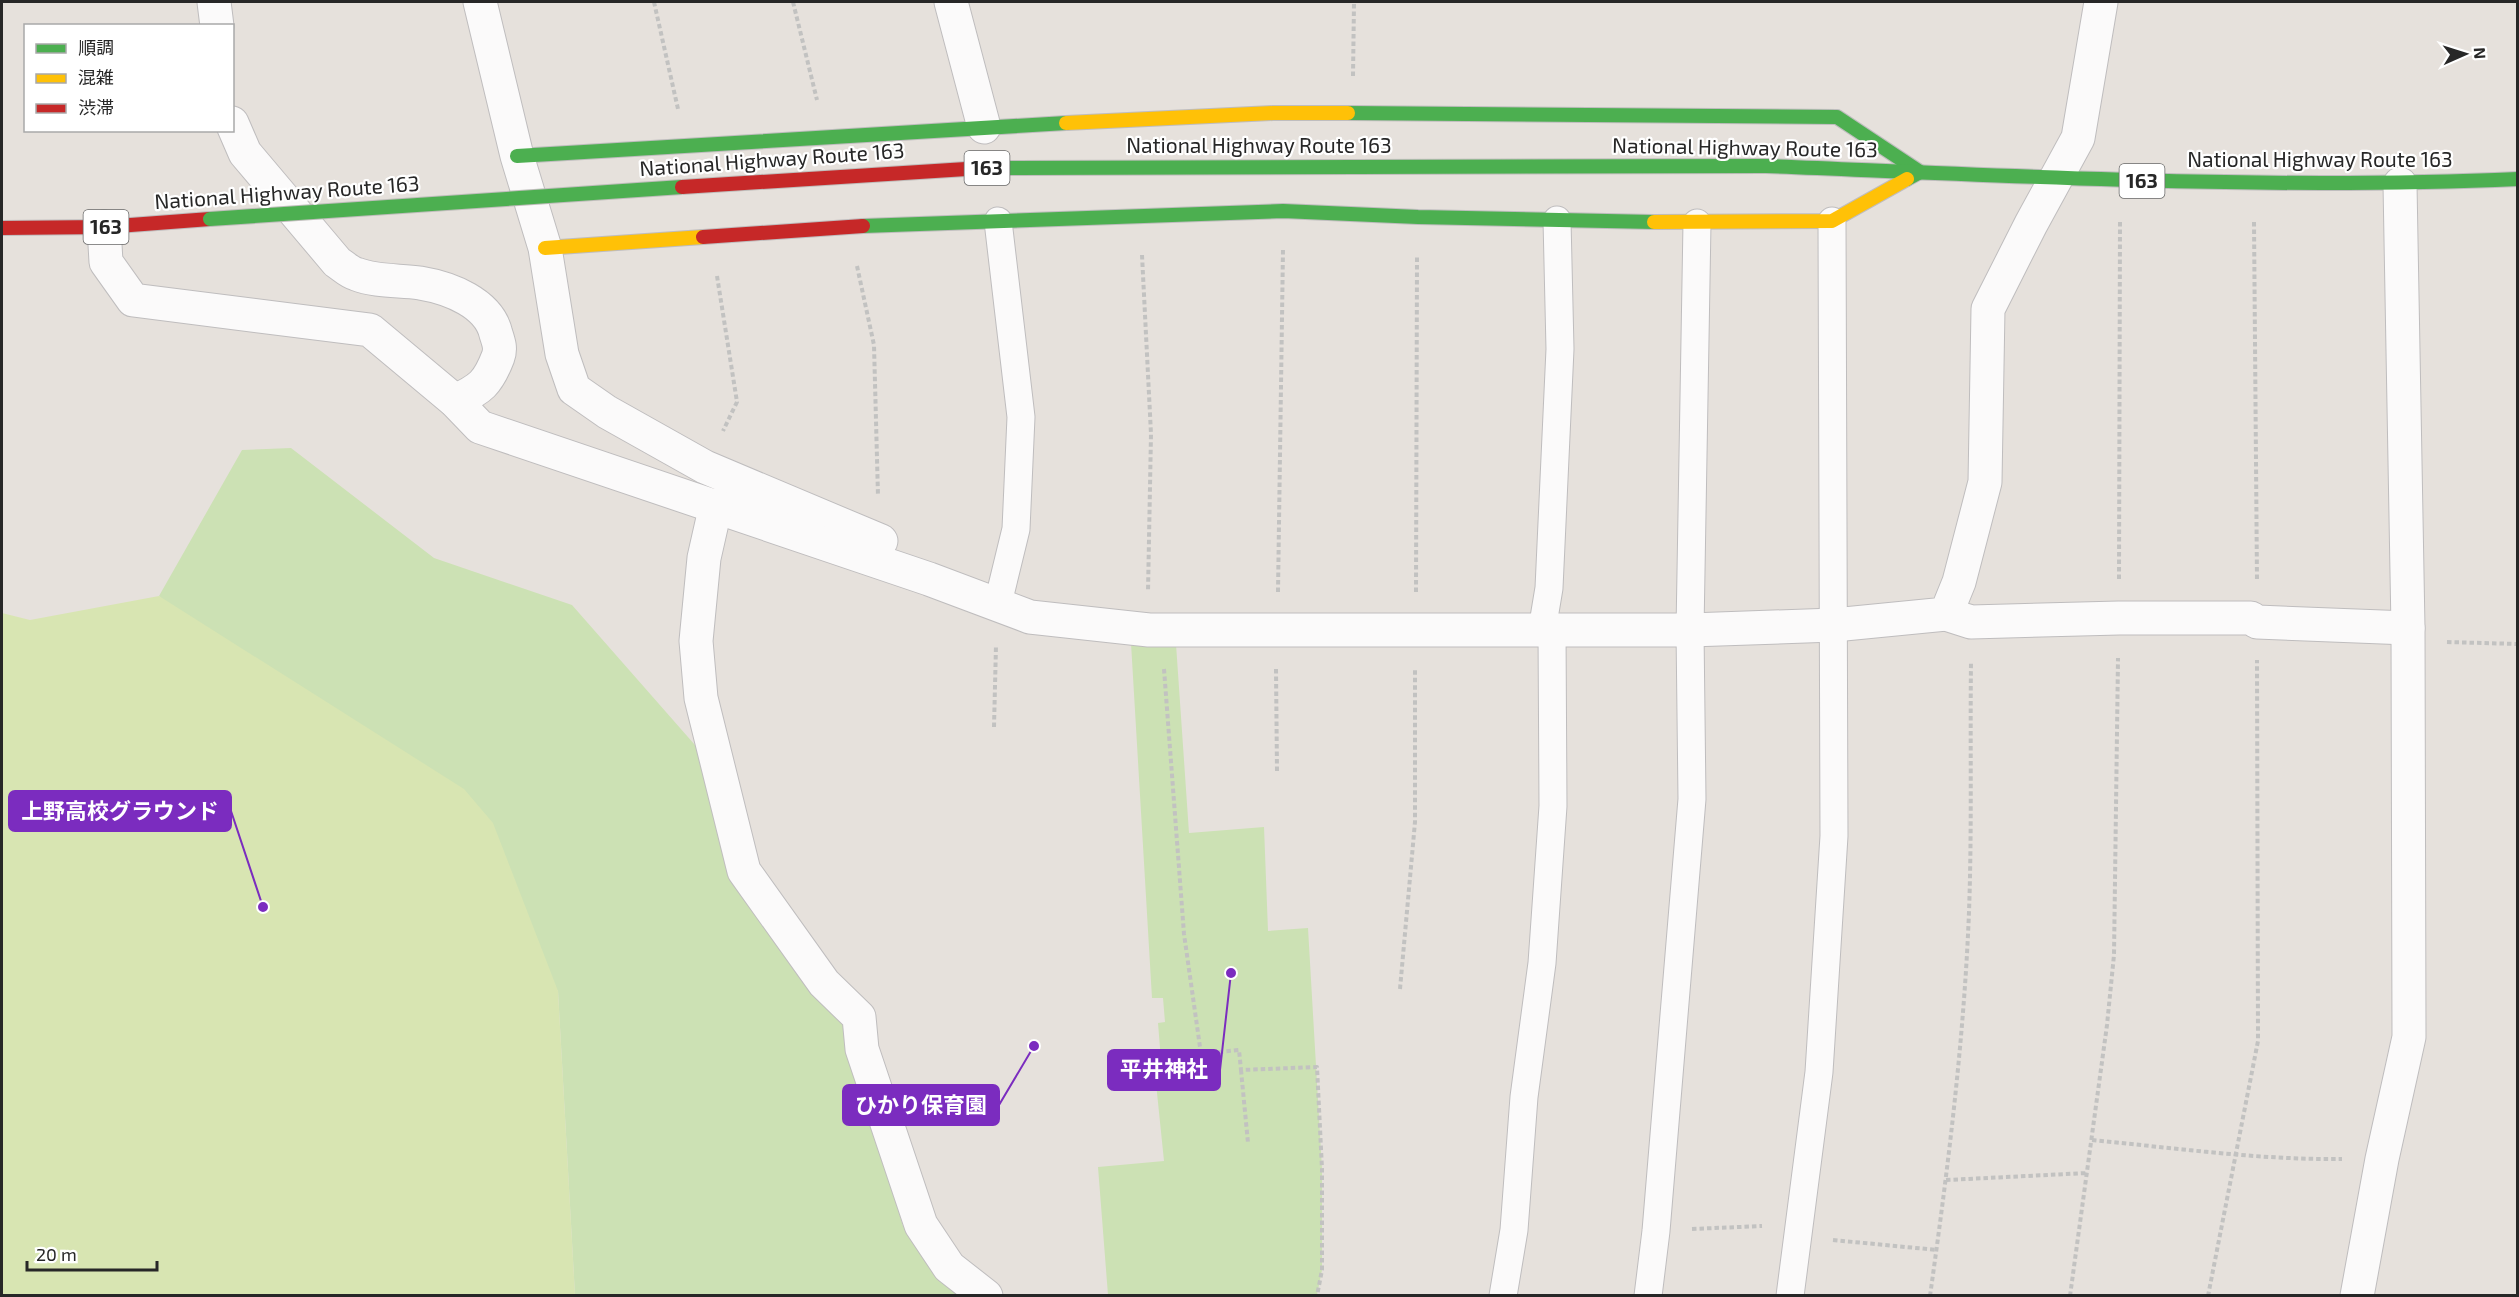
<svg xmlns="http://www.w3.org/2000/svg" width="2519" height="1297" font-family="'Exo 2','Noto Sans JP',sans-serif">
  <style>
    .green { fill: #cce1b4 }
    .pitch { fill: #d8e5b2 }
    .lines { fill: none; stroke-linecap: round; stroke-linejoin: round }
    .lane-casing { stroke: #bfbdbe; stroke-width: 29 }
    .street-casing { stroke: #bfbdbe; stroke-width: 35 }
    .fast-casing { stroke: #bfbdbe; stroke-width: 16 }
    .slow-casing { stroke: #bfbdbe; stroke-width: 16 }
    .jam-casing { stroke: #bfbdbe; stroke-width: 16 }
    .path { stroke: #c2c2c1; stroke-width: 4; stroke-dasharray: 4.5 3; stroke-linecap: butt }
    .lane { stroke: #fbfafa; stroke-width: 27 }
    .street { stroke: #fbfafa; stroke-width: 33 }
    .fast { stroke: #4caf50; stroke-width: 14 }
    .slow { stroke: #ffc107; stroke-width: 14 }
    .jam { stroke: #c62828; stroke-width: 14 }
    .fast-bridge-casing { stroke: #bfbdbb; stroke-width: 16; stroke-linecap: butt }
    .jam-bridge-casing { stroke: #bfbdbb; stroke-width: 16; stroke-linecap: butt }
    .fast-bridge { stroke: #4caf50; stroke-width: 14 }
    .jam-bridge { stroke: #c62828; stroke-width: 14 }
    .labels { text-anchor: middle; stroke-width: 4.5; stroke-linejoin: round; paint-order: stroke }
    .shield { fill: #fff; stroke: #686868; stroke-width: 1.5 }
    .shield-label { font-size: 20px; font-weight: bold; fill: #272727 }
    .street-label { font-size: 21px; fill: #272727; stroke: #fff }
    .leader { fill: none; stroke: #7b2cbf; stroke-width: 2 }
    .callout-dot { fill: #7b2cbf; stroke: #fff; stroke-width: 2 }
    .callout { fill: #7b2cbf; stroke: #7b2cbf; stroke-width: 2 }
    .callout-label { font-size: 22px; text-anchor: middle; font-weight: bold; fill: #fff }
  </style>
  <rect width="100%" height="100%" fill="#e6e1dc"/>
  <g class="green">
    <path d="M291,448L434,558L572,605L702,753L726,862L845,1021L849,1050L903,1226L932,1267L967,1295H575L558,991L159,596L242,450Z"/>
    <path d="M1131,643L1176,644L1189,833L1264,827L1268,931L1308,928L1322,1169V1270L1317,1295H1108L1098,1167L1164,1161L1156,1083L1162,1073L1158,1023L1165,1022L1163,998H1152Z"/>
  </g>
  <path class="pitch" d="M159,596L464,789L493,823L558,991L575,1295H2V613L30,620Z"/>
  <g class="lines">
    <defs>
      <g id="lane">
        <path d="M998,603L1016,529L1021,417L998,221"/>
        <path d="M1542,630L1549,588L1560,349L1557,220"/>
        <path d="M1503,1296L1514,1230L1524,1097L1542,963L1553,806L1552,630"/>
        <path d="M1648,1296L1656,1231L1692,799L1690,630L1697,223"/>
        <path d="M1790,1296L1819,1072L1834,836L1832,221"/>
      </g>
      <g id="street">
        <path d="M214,2L217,26"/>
        <path d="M480,2L517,156L545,248L562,354L574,389L607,412L705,467L881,541"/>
        <path d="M951,2L984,127"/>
        <path d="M232,123L245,153L337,262C343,266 349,272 356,274C377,282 399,280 420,283C450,288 489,303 496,334C499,343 501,349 498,357C488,383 481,389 455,401"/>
        <path d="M104,227L106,262L133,300L370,330L455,401L480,427L929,579L1030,617L1149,630H1690L1834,625L1946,614L1959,582L1985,482L1988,309L2031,224L2078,138L2101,2"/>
        <path d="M716,505L704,558L696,641L701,698L744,871L824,983L859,1017L862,1049L921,1225L949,1267L986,1296"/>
        <path d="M1946,614L1971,622L2119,618H2251L2257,622L2408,628"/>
        <path d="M2357,1296L2382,1159L2409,1037L2408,628L2400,184"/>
      </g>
      <g id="fast">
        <path d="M1348,113L1837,117L1920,172L1907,179"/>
        <path d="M517,156L1066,123"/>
        <path d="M1766,166C2016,176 2267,190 2518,179"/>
        <path d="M863,226L1283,211L1418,217L1654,222"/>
      </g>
      <g id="slow">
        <path d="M1066,123L1273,113H1348"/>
        <path d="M1654,222L1832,221L1907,179"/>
        <path d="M545,248L703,237"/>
      </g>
      <g id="jam">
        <path d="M2,228L104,227L210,219"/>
        <path d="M703,237L863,226"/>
      </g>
    </defs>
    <use href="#lane" class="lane-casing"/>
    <use href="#street" class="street-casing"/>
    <use href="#fast" class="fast-casing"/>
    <use href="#slow" class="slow-casing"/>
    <use href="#jam" class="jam-casing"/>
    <g class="path">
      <path d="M654,2L678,109"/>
      <path d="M793,2L817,100"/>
      <path d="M1353,76L1354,2"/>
      <path d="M2254,222L2257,581"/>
      <path d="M1142,255L1151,434L1148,592"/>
      <path d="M857,266L874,345L878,496"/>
      <path d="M717,276L737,402L723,431"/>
      <path d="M2119,579L2120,220"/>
      <path d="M1278,592L1283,249"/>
      <path d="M1416,592L1417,257"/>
      <path d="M2447,642L2518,644"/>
      <path d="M1164,669L1184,934L1201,1054L1239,1050L1241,1070L1317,1067L1322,1169V1270L1317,1296"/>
      <path d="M1276,669L1277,771"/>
      <path d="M994,727L996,645"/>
      <path d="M1400,989L1415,822V668"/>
      <path d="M1241,1070L1248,1143"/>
      <path d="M2092,1140C2175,1148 2259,1160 2342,1159"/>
      <path d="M1946,1180L2088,1173"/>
      <path d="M1692,1229L1762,1226"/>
      <path d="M1833,1240L1937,1250"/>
      <path d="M1930,1296C1948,1168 1964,1040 1969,912C1972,829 1970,745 1971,662"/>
      <path d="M2070,1296L2107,1025L2114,955L2118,658"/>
      <path d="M2208,1296L2258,1041L2257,660"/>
    </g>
    <use href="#lane" class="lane"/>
    <use href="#street" class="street"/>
    <use href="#fast" class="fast"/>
    <use href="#slow" class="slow"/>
    <use href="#jam" class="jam"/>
    <defs>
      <g id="fast-bridge">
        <path d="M982,168L1766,166"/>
        <path d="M210,219L682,187"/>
      </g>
      <path id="jam-bridge" d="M682,187L982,168"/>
    </defs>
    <use href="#fast-bridge" class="fast-bridge-casing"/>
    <use href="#jam-bridge" class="jam-bridge-casing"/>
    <use href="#fast-bridge" class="fast-bridge"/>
    <use href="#jam-bridge" class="jam-bridge"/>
  </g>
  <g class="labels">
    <g class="shield">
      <rect x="964.5" y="151" width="45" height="34" rx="4.5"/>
      <rect x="2119.5" y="164" width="45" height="34" rx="4.5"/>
      <rect x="83.5" y="210" width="45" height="34" rx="4.5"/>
    </g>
    <g class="shield-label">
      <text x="987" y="175">163</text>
      <text x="2142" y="188">163</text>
      <text x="106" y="234">163</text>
    </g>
    <g class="street-label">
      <text x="1259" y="153">National Highway Route 163</text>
      <text transform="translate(1745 148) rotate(1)" y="7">National Highway Route 163</text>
      <text transform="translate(772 160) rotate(-4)" y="7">National Highway Route 163</text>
      <text x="2320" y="167">National Highway Route 163</text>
      <text transform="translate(287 193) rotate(-4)" y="7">National Highway Route 163</text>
    </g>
  </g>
  <path class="leader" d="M263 907L231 811M1231 973L1220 1070M1034 1046L999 1105"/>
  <g class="callout-dot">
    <circle cx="263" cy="907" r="6"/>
    <circle cx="1231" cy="973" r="6"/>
    <circle cx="1034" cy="1046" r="6"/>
  </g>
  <g class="callout">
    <rect x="9" y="791" width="222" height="40" rx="6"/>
    <rect x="1108" y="1050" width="112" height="40" rx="6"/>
    <rect x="843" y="1085" width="156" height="40" rx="6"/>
  </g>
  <g class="callout-label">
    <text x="120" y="819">上野高校グラウンド</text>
    <text x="1164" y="1077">平井神社</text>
    <text x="921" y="1113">ひかり保育園</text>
  </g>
  <rect width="2519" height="1297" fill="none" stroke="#272727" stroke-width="6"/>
  <rect x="24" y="24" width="210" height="108" fill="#ffffff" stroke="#a9a9a9" stroke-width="1.5"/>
  <rect x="36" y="44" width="30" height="9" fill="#4caf50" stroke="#a9a9a9" stroke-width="1.5"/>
  <text x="78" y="54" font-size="18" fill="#272727">順調</text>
  <rect x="36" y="74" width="30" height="9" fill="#ffc107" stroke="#a9a9a9" stroke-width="1.5"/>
  <text x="78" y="84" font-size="18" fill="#272727">混雑</text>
  <rect x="36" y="104" width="30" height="9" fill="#c62828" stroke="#a9a9a9" stroke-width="1.5"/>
  <text x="78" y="114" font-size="18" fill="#272727">渋滞</text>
  <g transform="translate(2465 54) rotate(87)" stroke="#ffffff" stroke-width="4.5" paint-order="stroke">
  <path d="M0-4.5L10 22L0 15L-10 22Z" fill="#272727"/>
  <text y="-9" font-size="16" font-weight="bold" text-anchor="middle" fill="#272727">N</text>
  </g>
  <path d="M27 1261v9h130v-9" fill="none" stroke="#272727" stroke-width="3"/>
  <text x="36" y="1261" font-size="18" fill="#272727" stroke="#ffffff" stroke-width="4.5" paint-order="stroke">20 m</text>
</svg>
